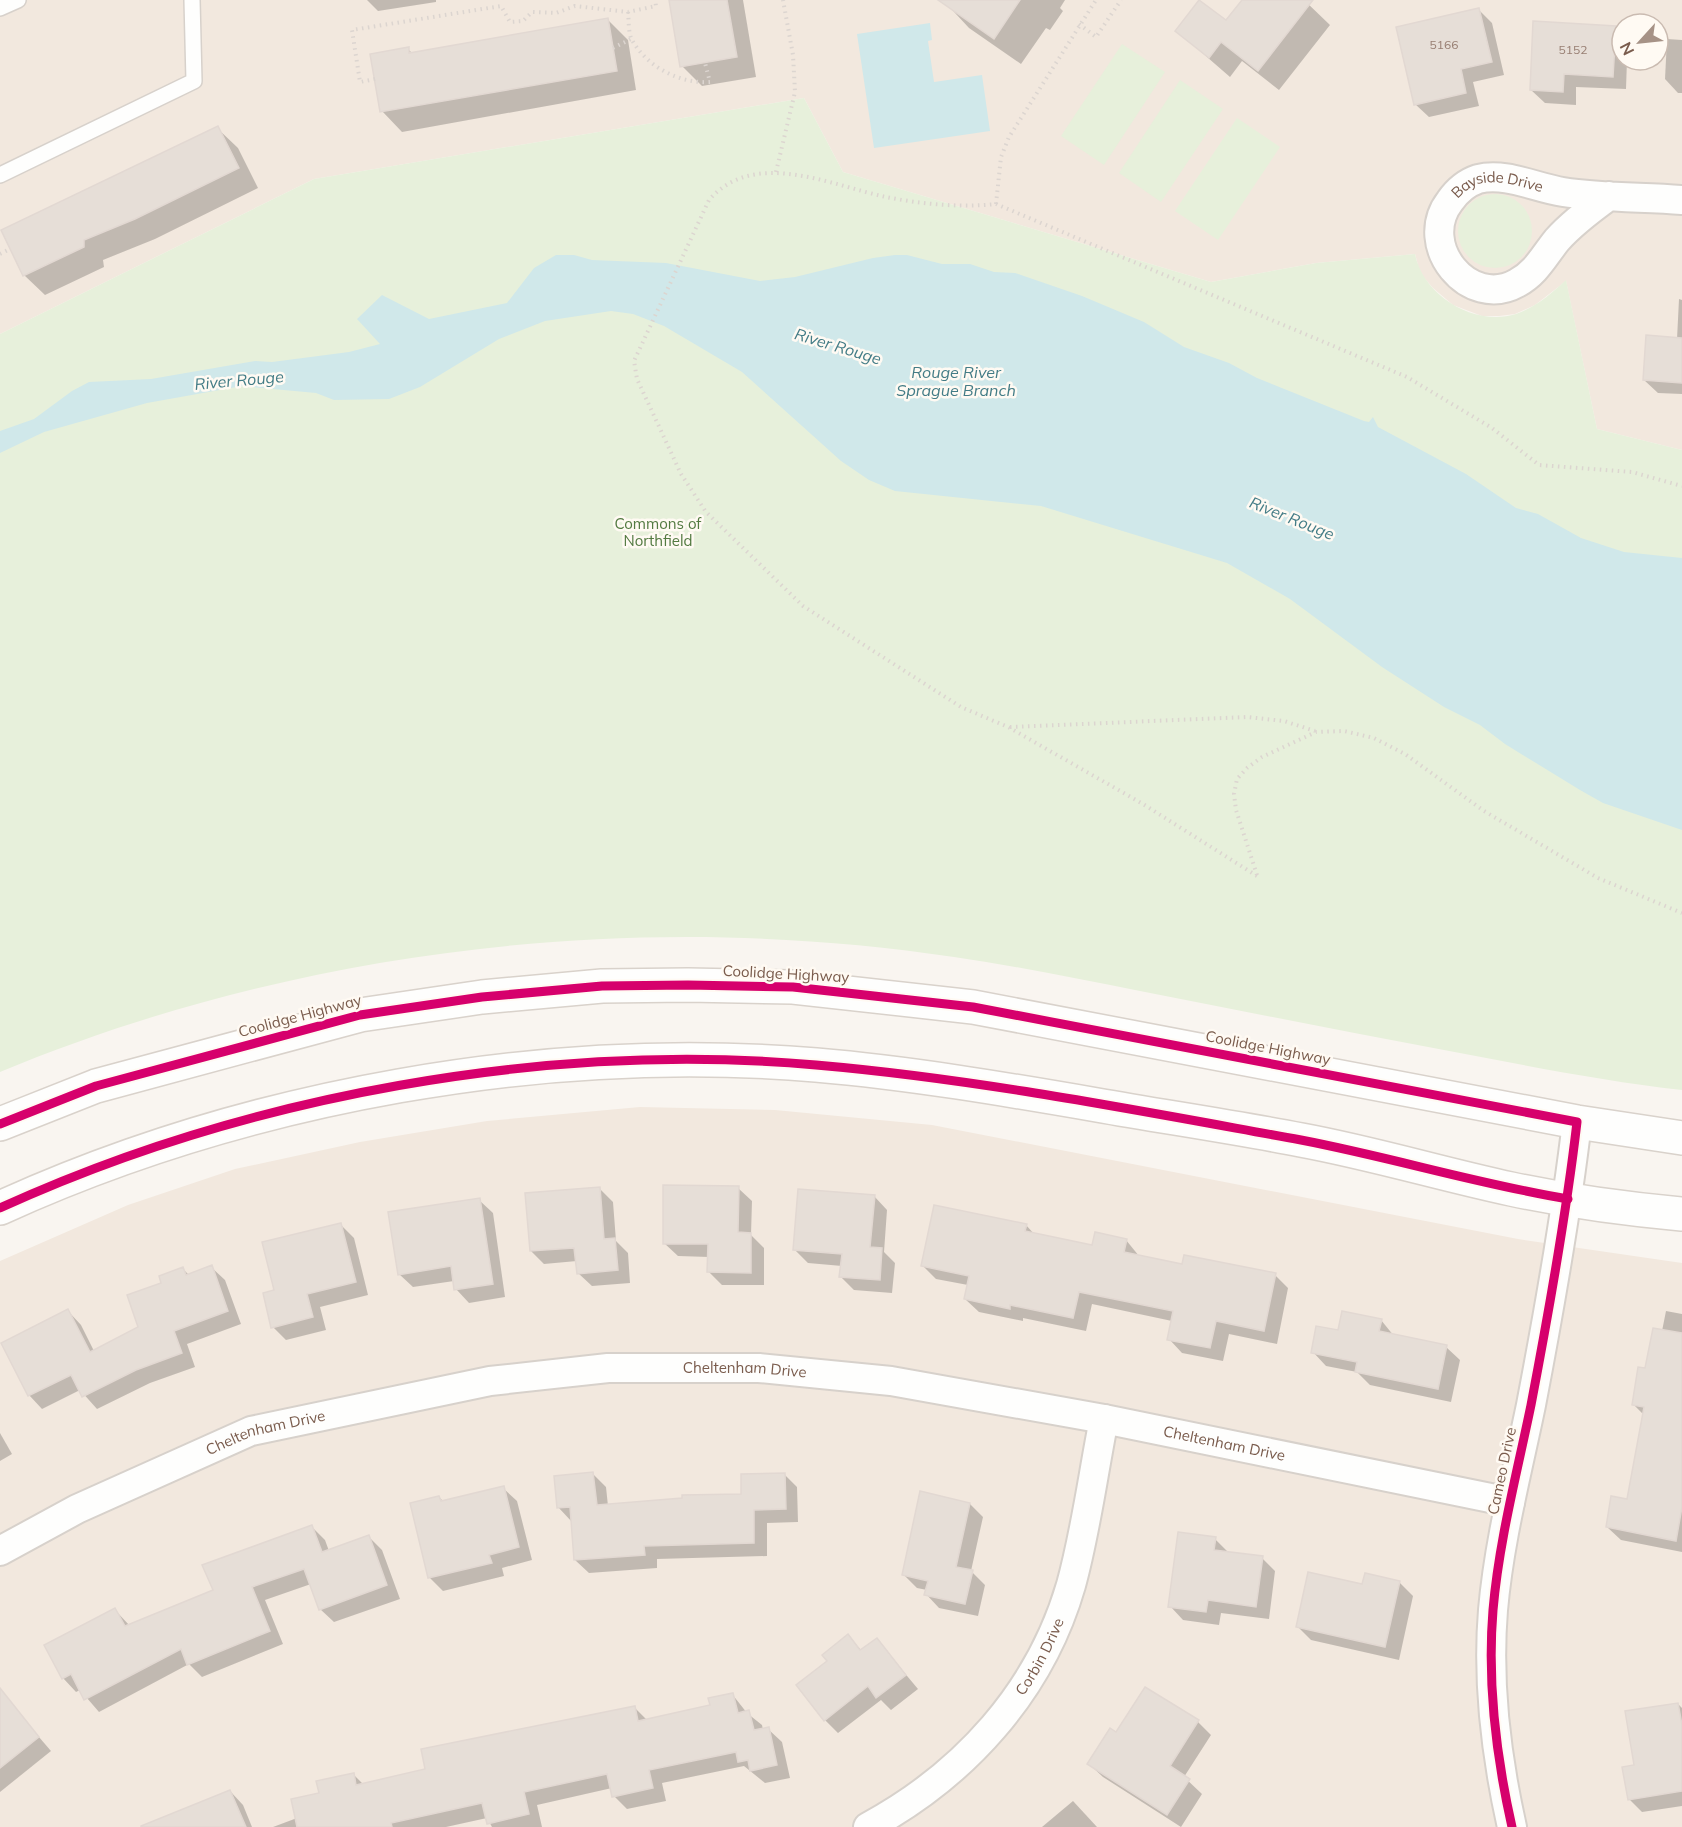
<svg xmlns="http://www.w3.org/2000/svg" width="1682" height="1827" font-family="Mulish,sans-serif">
  <style>
    .residential { fill: #f2e8de; fill-rule: evenodd }
    .green { fill: #e7f0db }
    .water { fill: #d0e8ea }
    .shadow { fill: #0003 }
    .building { fill: #e6ded7; stroke: #e2d8d2; stroke-width: 1.5 }
    .lines { fill: none; stroke-linecap: round; stroke-linejoin: round }
    .lane-casing { stroke: #d7d1cb; stroke-width: 18 }
    .street-casing { stroke: #d7d1cb; stroke-width: 32 }
    .secondary-casing { stroke: #d9d2cb; stroke-width: 36 }
    .path { stroke: #dcd5d0; stroke-width: 4; stroke-dasharray: 1.5 4.5; stroke-linecap: butt }
    .lane { stroke: #fefefd; stroke-width: 15 }
    .street { stroke: #fefefd; stroke-width: 28 }
    .secondary { stroke: #fefefd; stroke-width: 33 }
    .cycleway-casing { stroke: #fffaf3; stroke-width: 13 }
    .cycleway { stroke: #d6006c; stroke-width: 9 }
    .labels { text-anchor: middle; stroke-width: 5; stroke-linejoin: round; paint-order: stroke }
    .number-label { font-size: 12px; fill: #977e72 }
    .street-label { font-size: 15px; fill: #7a5c4d; stroke: #fffaf3 }
    .park-label { font-size: 15px; fill: #537a41; stroke: #fffaf3 }
    .water-label { font-size: 16px; font-style: italic; fill: #437c86; stroke: #fffaf3 }
  </style>
  <rect width="100%" height="100%" fill="#f9f5f0"/>
  <g class="residential">
    <path d="M0,0H1682V450L1597,429L1566,281L1535,305L1515,314L1499,316H1482L1453,305L1433,288L1420,273L1415,254L1316,263L1211,282L843,172L804,98L314,179L0,334ZM1622,24H1658V60H1622Z"/>
    <path d="M640,1107L775,1110L932,1125L1518,1239L1682,1263V1827H0V1261L128,1205L235,1169L360,1142L487,1121Z"/>
  </g>
  <g class="green">
    <path d="M1122,44L1165,72L1104,165L1061,136Z"/>
    <path d="M1180,80L1223,109L1161,202L1119,173Z"/>
    <path d="M804,98L843,172L1211,282L1316,263L1415,254C1423,296 1475,327 1516,314C1536,307 1551,294 1566,280L1597,429L1682,450V1090C1602,1081 1523,1065 1444,1050C1343,1031 1242,1011 1140,991C1078,979 1017,966 954,957C636,909 298,948 0,1072V334L314,179Z"/>
    <path d="M1237,118L1280,147L1218,240L1175,211Z"/>
    <circle cx="1495" cy="231" r="37"/>
  </g>
  <g class="water">
    <path d="M930,23L932,40L928,41L934,82L982,75L990,131L874,148L857,34Z"/>
    <path d="M556,255H574L592,260L666,263L760,281L795,277L873,258L895,255H907L942,264H970L994,272L1015,273L1082,296L1144,322L1184,347L1229,363L1257,378L1364,421L1369,422L1373,417L1378,427L1466,474L1516,508L1538,514L1581,538L1624,552L1682,558V830L1603,803L1580,790L1505,744L1480,725L1444,707L1382,667L1290,599L1227,563L1041,506L895,491L869,480L841,461L742,372L664,326L633,314L611,311L545,321L499,339L420,387L389,399L334,400L316,393L242,386L147,403L44,432L0,453V431L34,419L72,391L89,382L151,379L255,361L272,362L349,352L380,344L357,319L382,295L429,319L507,303L534,268Z"/>
  </g>
  <g class="shadow">
    <path d="M367,0H436V2L378,11Z"/>
    <path d="M670,0H743L756,77L702,86L682,66Z"/>
    <path d="M943,0H1065L1060,8L1063,11L1050,30L1046,28L1021,64L969,28Z"/>
    <path d="M1243,0H1304L1330,25L1279,90L1242,61L1230,77L1177,31L1226,22Z"/>
    <path d="M1478,9L1492,23L1504,75L1473,82L1479,106L1429,117L1415,104Z"/>
    <path d="M608,20L628,40L636,90L402,132L382,111L408,49L413,54Z"/>
    <path d="M1615,27L1622,34V60H1627L1626,89L1576,87V105L1545,103L1531,90Z"/>
    <path d="M1667,39L1682,40V93H1678L1665,79Z"/>
    <path d="M217,128L238,148L258,188L155,239L103,260L104,267L45,295L24,275Z"/>
    <path d="M1679,299L1682,300V394L1658,393L1644,380L1677,339Z"/>
    <path d="M599,1188L613,1202L616,1241L628,1253L630,1283L592,1286L578,1273L577,1261L544,1264L531,1251Z"/>
    <path d="M738,1188L752,1201L751,1235L764,1248V1285H722L709,1272V1257L678,1256L664,1243Z"/>
    <path d="M874,1196L887,1210L884,1252L895,1263L892,1293L854,1290L841,1277L842,1266L808,1263L795,1250Z"/>
    <path d="M479,1200L493,1213L505,1297L469,1303L456,1289L454,1281L413,1287L399,1274Z"/>
    <path d="M341,1225L354,1238L368,1295L320,1307L326,1330L286,1340L273,1327L276,1291Z"/>
    <path d="M1026,1225L1035,1235L1094,1247L1126,1240L1139,1256L1183,1266L1275,1275L1288,1288L1277,1344L1229,1334L1223,1361L1182,1353L1169,1339L1172,1321L1092,1304L1086,1331L1023,1318V1321L979,1312L965,1299L968,1285L936,1279L923,1266Z"/>
    <path d="M211,1267L225,1280L241,1324L187,1344L195,1367L150,1383L97,1409L80,1390L42,1409L29,1395L68,1311L81,1325L94,1351L140,1328L163,1284L183,1269L189,1275Z"/>
    <path d="M1666,1311L1682,1314V1552L1621,1540L1607,1527L1628,1501L1644,1415L1633,1404L1662,1331Z"/>
    <path d="M1381,1320L1394,1336L1446,1347L1460,1360L1451,1402L1370,1385L1357,1372L1326,1366L1313,1352L1339,1332Z"/>
    <path d="M0,1433L12,1454L0,1461Z"/>
    <path d="M593,1474L606,1487L608,1506L743,1495L784,1474L797,1487L798,1522L767,1523V1556L657,1559V1568L589,1573L575,1560L572,1522L558,1507Z"/>
    <path d="M503,1488L517,1501L532,1560L502,1568L504,1576L443,1591L430,1578L439,1497L444,1502Z"/>
    <path d="M970,1504L983,1517L971,1571L985,1585L978,1616L939,1608L926,1594L927,1590L917,1588L904,1575Z"/>
    <path d="M312,1527L325,1540L329,1551L369,1537L382,1550L400,1599L334,1622L320,1609L311,1584L265,1600L283,1644L202,1677L189,1664L99,1712L80,1690L76,1692L63,1678L115,1610L130,1626L215,1591Z"/>
    <path d="M1215,1539L1228,1552L1262,1558L1275,1571L1269,1619L1221,1613L1219,1625L1183,1620L1170,1606Z"/>
    <path d="M1399,1582L1413,1596L1399,1660L1311,1640L1298,1627L1363,1586Z"/>
    <path d="M848,1636L862,1651L877,1640L918,1689L891,1710L881,1700L838,1733L825,1720Z"/>
    <path d="M732,1694L747,1713L762,1725L763,1730L768,1729L782,1742L790,1778L765,1783L744,1766L662,1783L666,1801L627,1809L614,1796L612,1788L537,1805L542,1827H492L487,1818L446,1827H273L297,1818L321,1794L353,1774L364,1785L427,1770L634,1707L648,1721L712,1706Z"/>
    <path d="M8,1701L51,1751L0,1792V1707Z"/>
    <path d="M1678,1704L1682,1708V1806L1642,1812L1629,1799L1635,1766Z"/>
    <path d="M1198,1722L1211,1735L1184,1777L1202,1794L1181,1827L1103,1777L1089,1764L1116,1734Z"/>
    <path d="M230,1791L243,1805L252,1827H156Z"/>
    <path d="M1073,1801L1097,1827H1042Z"/>
  </g>
  <g class="building">
    <path d="M669,0H727L737,57L680,67Z"/>
    <path d="M938,0H1020L994,39Z"/>
    <path d="M1199,0L1226,20L1242,0H1313L1258,71L1221,42L1209,58L1175,31Z"/>
    <path d="M1479,8L1492,62L1461,69L1466,93L1414,105L1396,27Z"/>
    <path d="M608,18L617,71L380,112L370,54L409,47V53Z"/>
    <path d="M1533,21L1616,26L1613,77L1564,74L1563,92L1530,90Z"/>
    <path d="M218,126L239,168L135,219L84,240V247L23,276L1,230Z"/>
    <path d="M1646,335L1682,338V383L1643,380Z"/>
    <path d="M663,1185L739,1186L738,1232L751,1233V1273L707,1272L708,1244H663Z"/>
    <path d="M600,1187L604,1239L615,1238L618,1270L577,1274L574,1248L530,1251L525,1193Z"/>
    <path d="M798,1189L875,1195L870,1247L882,1248L880,1280L839,1277L842,1254L793,1250Z"/>
    <path d="M480,1198L493,1284L454,1290L451,1266L398,1275L388,1212Z"/>
    <path d="M934,1205L1027,1224L1025,1231L1092,1245L1095,1232L1127,1239L1124,1252L1182,1264L1184,1255L1276,1273L1264,1331L1216,1321L1210,1348L1167,1340L1173,1311L1079,1292L1073,1318L1010,1305V1309L964,1299L969,1276L921,1266Z"/>
    <path d="M341,1223L356,1282L307,1294L313,1317L271,1328L263,1293L274,1290L262,1242Z"/>
    <path d="M212,1265L228,1311L174,1331L182,1353L136,1370L82,1397L71,1375L28,1396L1,1343L68,1309L90,1352L138,1327L127,1295L161,1283L159,1276L183,1267L186,1275Z"/>
    <path d="M1342,1311L1382,1319L1379,1331L1447,1345L1438,1389L1355,1372L1357,1362L1311,1353L1316,1326L1338,1330Z"/>
    <path d="M1653,1328L1682,1333V1507L1676,1541L1606,1527L1611,1496L1627,1499L1644,1407L1632,1405L1638,1367L1645,1368Z"/>
    <path d="M593,1472L597,1505L682,1498V1495L741,1494V1474L785,1473L786,1509L754,1510V1543L644,1546L645,1555L574,1560L570,1507L557,1508L554,1476Z"/>
    <path d="M504,1486L519,1547L489,1555L492,1563L428,1578L410,1503L439,1496L441,1501Z"/>
    <path d="M920,1491L970,1503L956,1567L973,1570L965,1604L924,1595L928,1581L902,1575Z"/>
    <path d="M312,1525L322,1552L369,1535L387,1585L319,1610L304,1569L252,1587L270,1631L187,1665L181,1649L84,1700L71,1674L62,1679L44,1645L115,1608L125,1626L213,1590L202,1565Z"/>
    <path d="M1178,1532L1216,1537L1214,1550L1263,1556L1256,1607L1208,1600L1206,1612L1168,1607Z"/>
    <path d="M1308,1572L1362,1584L1365,1573L1400,1581L1385,1647L1296,1627Z"/>
    <path d="M848,1634L860,1650L877,1638L906,1675L876,1698L868,1686L824,1721L796,1685L827,1661L822,1655Z"/>
    <path d="M1145,1687L1199,1720L1170,1766L1190,1779L1167,1815L1087,1764L1110,1728L1116,1732Z"/>
    <path d="M0,1688L39,1737L0,1768Z"/>
    <path d="M733,1693L738,1713L749,1710L754,1730L769,1727L777,1765L750,1771L748,1760L738,1762L736,1752L649,1770L653,1788L612,1797L607,1774L524,1792L529,1814L487,1824L482,1803L391,1823L392,1827H297L291,1799L319,1793L316,1781L354,1773L356,1785L425,1769L421,1749L635,1706L638,1721L710,1705L708,1698Z"/>
    <path d="M1678,1703L1682,1725V1791L1628,1800L1622,1767L1634,1765L1625,1711Z"/>
    <path d="M230,1790L246,1827H141V1826Z"/>
  </g>
  <g class="lines">
    <defs>
      <g id="lane">
        <path d="M0,8L18,0"/>
        <path d="M0,175L194,81L192,0"/>
      </g>
      <g id="street">
        <path id="s1" d="M1609,196C1591,209 1572,223 1557,240C1544,256 1536,273 1517,283C1469,310 1416,245 1450,201C1457,191 1466,183 1478,179C1506,172 1536,188 1563,192C1602,198 1643,197 1682,200"/>
        <path id="s2" d="M0,1551L77,1509L251,1431L490,1381L608,1368H759L891,1381L1104,1419L1510,1502"/>
        <path id="s3" d="M868,1827C964,1775 1040,1692 1071,1585C1086,1531 1093,1474 1104,1419"/>
        <path d="M1512,1827C1496,1756 1487,1683 1493,1610C1499,1541 1517,1473 1531,1405C1549,1311 1566,1217 1577,1122"/>
      </g>
      <g id="secondary">
        <path d="M0,1124L96,1086L360,1015L482,997L602,986L688,985L793,987L973,1007L1577,1122L1682,1138"/>
        <path d="M0,1208C246,1096 546,1042 816,1065C910,1073 1004,1089 1097,1105C1165,1117 1234,1127 1301,1140C1372,1153 1441,1174 1511,1189C1567,1201 1625,1209 1682,1214"/>
      </g>
    </defs>
    <use href="#lane" class="lane-casing"/>
    <use href="#street" class="street-casing"/>
    <use href="#secondary" class="secondary-casing"/>
    <g class="path">
      <path d="M628,12C629,20 628,33 632,40C647,67 680,84 710,82L705,63"/>
      <path d="M1079,24L1096,37L1121,0"/>
      <path d="M613,48L631,39"/>
      <path d="M375,79L360,82L352,30L501,6L510,22L523,21L532,12L556,13L575,6L628,12L656,6L655,0"/>
      <path d="M776,172L795,92L793,55L783,0"/>
      <path d="M996,204L1001,157L1009,137L1096,0"/>
      <path d="M0,254L10,249"/>
      <path d="M1010,727L1247,717L1284,721L1315,731"/>
      <path d="M1257,875L1236,810L1234,794L1237,779L1247,768L1262,757L1316,732L1344,731L1374,738L1405,754L1484,811L1598,878L1682,913"/>
      <path d="M1257,876L1143,804L1008,727L961,707L803,606L706,512L681,474L637,379L634,361L709,200C754,148 830,185 886,197C921,204 960,208 996,204L1407,377L1492,428L1539,465L1632,472L1682,486"/>
    </g>
    <use href="#lane" class="lane"/>
    <use href="#street" class="street"/>
    <use href="#secondary" class="secondary"/>
    <defs>
      <g id="cycleway">
        <path d="M0,1124L96,1086L360,1015L482,997L602,986L688,985L793,987L973,1007L1577,1122C1566,1217 1549,1311 1531,1405C1517,1473 1499,1541 1493,1610C1487,1683 1496,1756 1512,1827"/>
        <path d="M0,1208C245,1096 546,1041 816,1065C978,1079 1140,1111 1301,1140C1390,1157 1478,1184 1568,1199"/>
      </g>
    </defs>
    <use href="#cycleway" class="cycleway-casing"/>
    <use href="#cycleway" class="cycleway"/>
  </g>
  <g class="labels">
    <g class="number-label">
      <text x="1444" y="49">5166</text>
      <text x="1573" y="54">5152</text>
    </g>
    <g class="street-label">
      <text dy="5" stroke="none"><textPath href="#s1" startOffset="327">Bayside Drive</textPath></text>
      <text transform="translate(786 974) rotate(3)" y="5">Coolidge Highway</text>
      <text transform="translate(300 1016) rotate(-15)" y="5">Coolidge Highway</text>
      <text transform="translate(1268 1048) rotate(11)" y="5">Coolidge Highway</text>
      <text dy="5" stroke="none"><textPath href="#s2" startOffset="778">Cheltenham Drive</textPath></text>
      <text dy="5" stroke="none"><textPath href="#s2" startOffset="292">Cheltenham Drive</textPath></text>
      <text dy="5" stroke="none"><textPath href="#s2" startOffset="1264">Cheltenham Drive</textPath></text>
      <text transform="translate(1502 1471) rotate(-78)" y="5">Cameo Drive</text>
      <text dy="5" stroke="none"><textPath href="#s3" startOffset="246">Corbin Drive</textPath></text>
    </g>
    <g class="park-label">
      <text x="658" y="529">Commons of<tspan x="658" dy="17">Northfield</tspan></text>
    </g>
    <g class="water-label">
      <text transform="translate(838 346) rotate(17)" y="6">River Rouge</text>
      <text x="956" y="378">Rouge River<tspan x="956" dy="18">Sprague Branch</tspan></text>
      <text transform="translate(239 380) rotate(-5)" y="6">River Rouge</text>
      <text transform="translate(1292 518) rotate(22)" y="6">River Rouge</text>
    </g>
  </g>
  <g transform="translate(1640 42) rotate(243)"><circle r="28" fill="#fffaf3" stroke="#cabbb1" stroke-width="1.5"/>
  <path d="M0-4.5L10 22L0 15L-10 22Z" fill="#a69286"/>
  <text y="-9" font-size="16" font-weight="bold" text-anchor="middle" fill="#7a5c4d">N</text>
  </g>
</svg>
